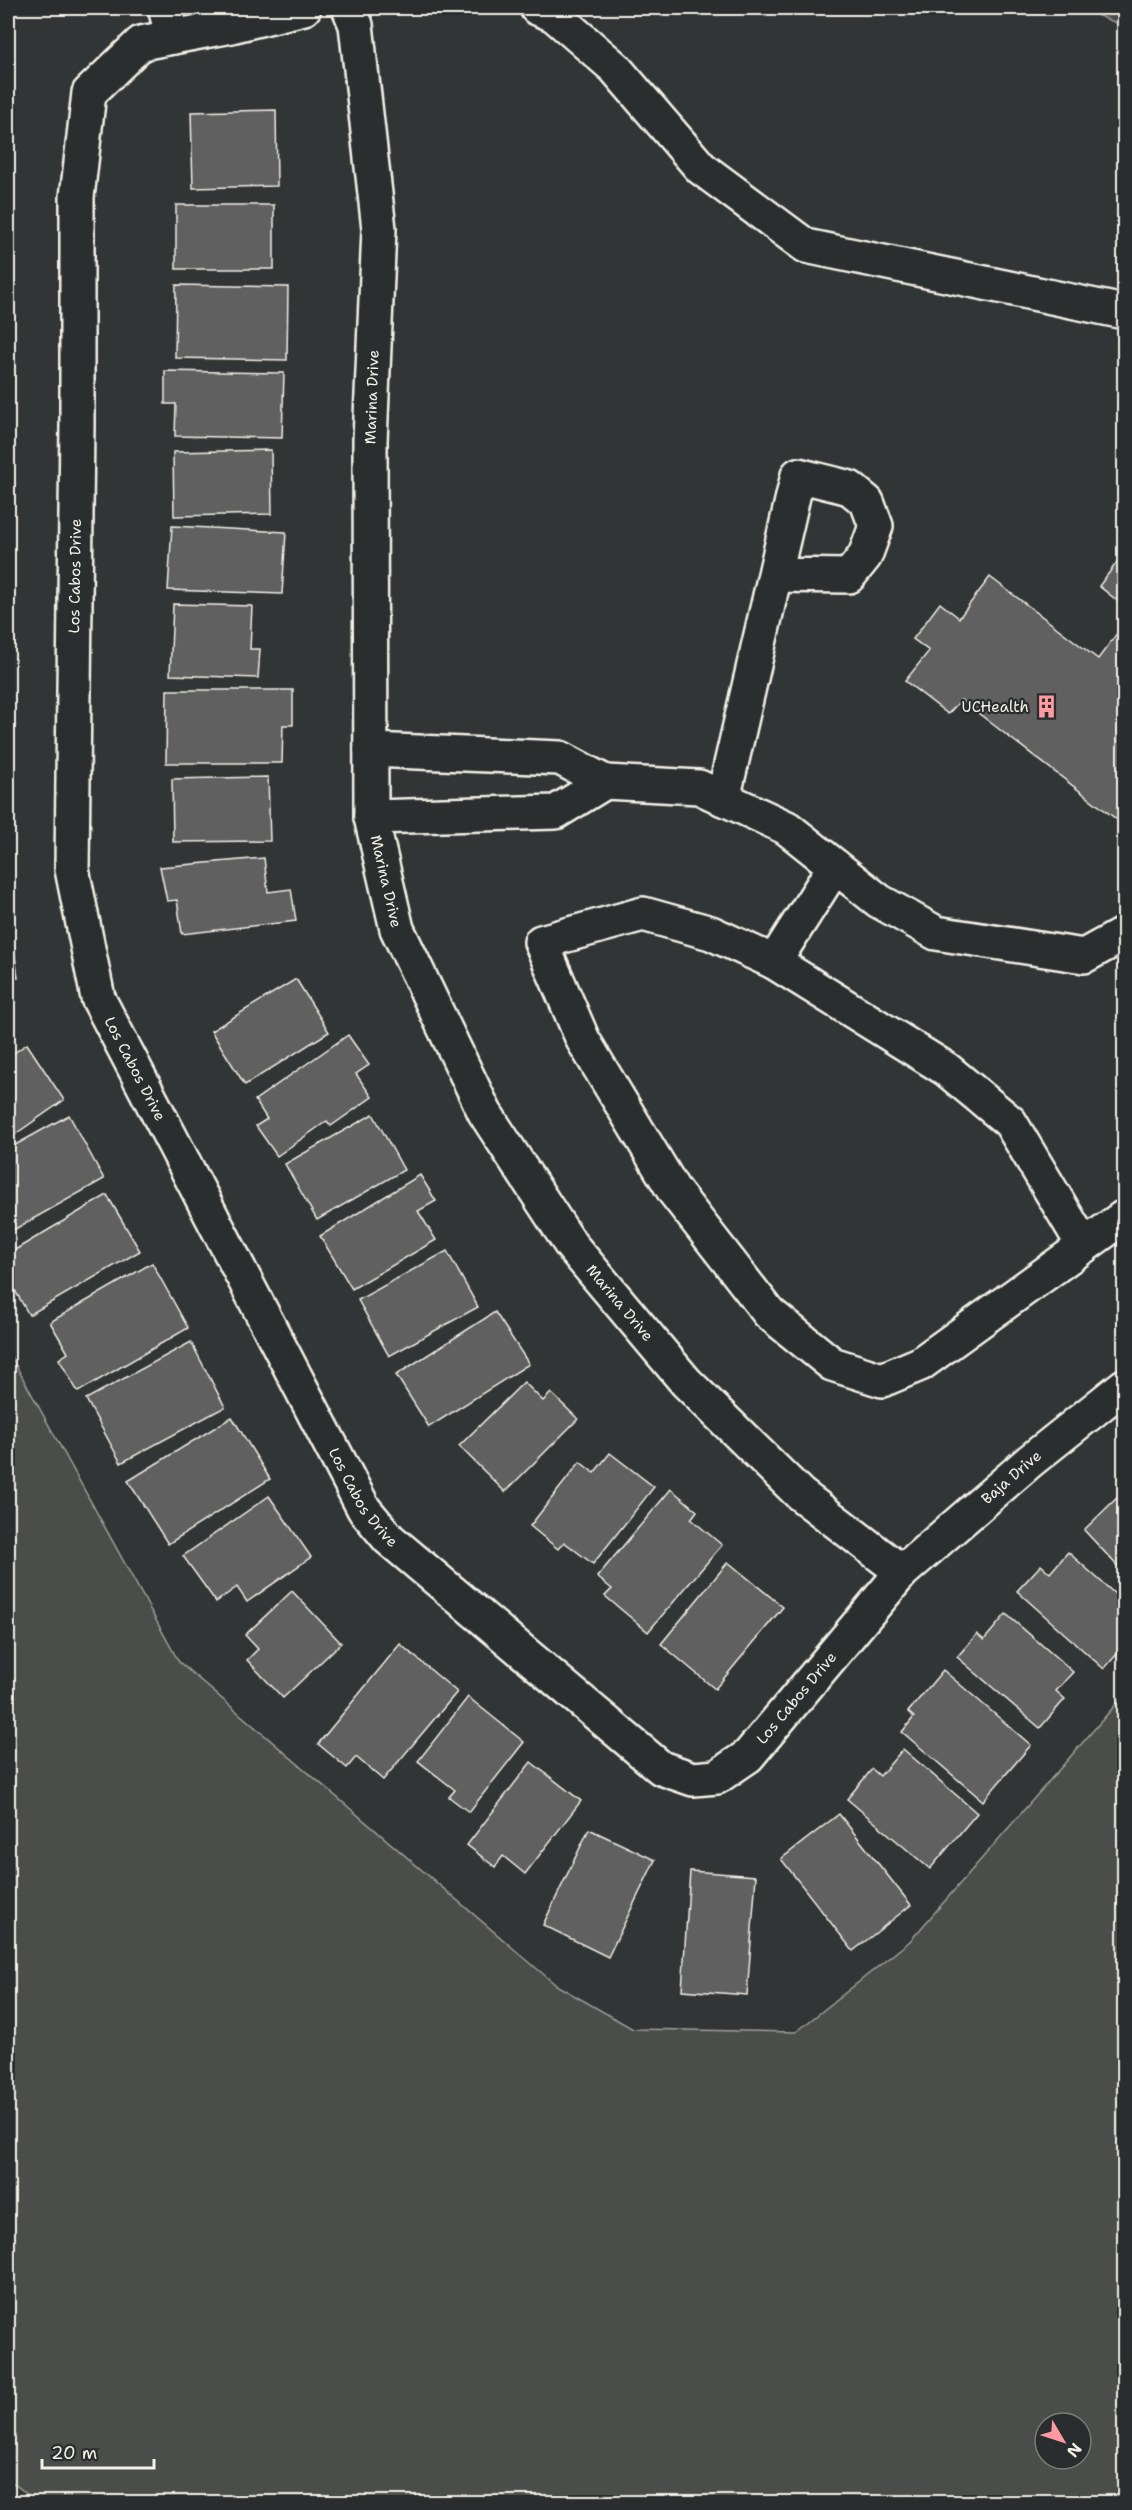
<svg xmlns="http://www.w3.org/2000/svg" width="1132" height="2510" font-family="'Shantell Sans',sans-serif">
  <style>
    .green { fill: #4b4d4c; stroke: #a09f9a; stroke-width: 1.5; fill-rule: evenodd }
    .building { fill: #5f605f; stroke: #f4f1e8; stroke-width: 1.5 }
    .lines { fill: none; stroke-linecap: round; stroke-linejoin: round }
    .minor-casing { stroke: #f4f1e8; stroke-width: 38 }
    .minor { stroke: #2a2d2e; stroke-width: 33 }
    .labels { text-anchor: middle; stroke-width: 4.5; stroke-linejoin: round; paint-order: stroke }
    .street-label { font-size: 15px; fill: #f4f1e8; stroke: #2a2d2e }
    .poi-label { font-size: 15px; fill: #f4f1e8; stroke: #2a2d2e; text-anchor: end }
  </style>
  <rect width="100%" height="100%" fill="#323535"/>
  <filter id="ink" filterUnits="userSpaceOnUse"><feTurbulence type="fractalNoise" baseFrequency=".0167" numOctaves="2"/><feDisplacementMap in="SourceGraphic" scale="12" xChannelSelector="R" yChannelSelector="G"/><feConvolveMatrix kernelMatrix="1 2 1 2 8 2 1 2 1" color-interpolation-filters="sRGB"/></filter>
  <g filter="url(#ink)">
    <g class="green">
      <path d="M1079,8H1124V26Z"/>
      <path d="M8,1351L179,1662L556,1985L633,2029L796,2032L910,1941L1124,1695V2502H37L8,2479ZM1045,2423H1081V2459H1045Z"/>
    </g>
    <g class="building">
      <path d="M8,8H11L8,50Z"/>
      <path d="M276,110L277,186L193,188L191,112Z"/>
      <rect x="176" y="205" width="98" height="64"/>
      <path d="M8,263H9L10,296H8Z"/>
      <path d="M176,285L288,287L287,360L175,358Z"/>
      <path d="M8,309L9,373H8Z"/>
      <path d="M165,371L284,373L282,438L175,436L176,404H165Z"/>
      <path d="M271,450L272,514L174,516L173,452Z"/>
      <rect x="8" y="499" width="1" height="72"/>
      <path d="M172,526L286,532L282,594L168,590Z"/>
      <path d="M1124,553V606L1099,586Z"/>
      <path d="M990,577L1098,659L1124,624V825L961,700L948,714L905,681L929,651L913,639L940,603L959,618Z"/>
      <path d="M173,604L252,606L250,649H260L258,678L170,675Z"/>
      <path d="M167,690H293V725H283L282,763H166Z"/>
      <path d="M268,777L270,841L173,842L172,779Z"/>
      <path d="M264,858L268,892L291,889L296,921L182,934L177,900L167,901L160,867Z"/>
      <path d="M9,912L18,978L8,979V913Z"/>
      <path d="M296,979L329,1032L245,1085L211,1031Z"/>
      <path d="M348,1035L369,1065L356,1074L372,1097L331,1126L327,1121L277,1156L256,1126L267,1119L255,1100Z"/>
      <path d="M27,1044L64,1100L14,1135L9,1128L8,1130V1057Z"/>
      <path d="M373,1114L404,1170L317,1220L285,1164Z"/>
      <path d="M69,1115L104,1179L8,1233V1149Z"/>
      <path d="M420,1175L436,1201L418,1211L436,1240L352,1289L320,1236Z"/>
      <path d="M107,1195L140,1251L29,1315L8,1278V1254Z"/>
      <path d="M447,1251L478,1307L389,1356L358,1300Z"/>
      <path d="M152,1263L188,1328L78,1392L59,1359L68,1353L50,1322Z"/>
      <path d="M495,1312L529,1364L429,1427L396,1375Z"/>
      <path d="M191,1342L225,1407L121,1463L86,1399Z"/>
      <path d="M524,1382L543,1401L551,1393L578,1419L505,1492L459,1446Z"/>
      <path d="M232,1417L270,1479L168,1544L128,1481Z"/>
      <path d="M610,1453L654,1487L593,1564L564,1542L558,1549L530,1526L580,1462L594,1473Z"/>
      <path d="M671,1489L697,1511L691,1519L722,1545L648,1632L605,1596L612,1589L597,1577Z"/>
      <path d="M1124,1491V1573L1084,1530Z"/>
      <path d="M269,1496L311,1557L247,1602L237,1587L216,1602L183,1556Z"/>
      <path d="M1068,1552L1124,1602V1646L1104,1669L1017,1591L1041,1565L1050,1573Z"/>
      <path d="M728,1562L783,1607L715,1689L661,1644Z"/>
      <path d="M292,1591L341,1643L283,1698L247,1660L258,1649L245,1635Z"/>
      <path d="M1006,1614L1073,1672L1056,1691L1065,1699L1040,1728L957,1657L977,1634L984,1640Z"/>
      <path d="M400,1644L457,1692L383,1780L356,1757L347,1768L318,1744Z"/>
      <path d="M943,1670L1031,1745L983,1801L902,1732L914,1717L908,1712Z"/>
      <path d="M468,1697L524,1742L469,1812L449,1797L455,1790L418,1761Z"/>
      <path d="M903,1749L977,1813L930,1869L847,1799L872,1769L880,1776Z"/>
      <path d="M531,1762L581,1801L525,1874L503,1856L495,1867L467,1845Z"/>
      <path d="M839,1814L911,1905L853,1951L781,1859Z"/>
      <path d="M589,1829L655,1860L608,1957L543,1925Z"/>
      <path d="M690,1871L756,1876L747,1995L682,1990Z"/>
    </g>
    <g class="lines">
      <defs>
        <g id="minor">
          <path d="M165,8L173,37"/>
          <path id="s1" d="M304,8L231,26L141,43L89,93L77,197V424L72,869L98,998L364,1509L389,1539L661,1768L693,1779L717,1777L748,1756L902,1572L1030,1461L1124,1386"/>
          <path id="s2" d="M349,8L356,25L379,229L370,441L371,817L397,929L485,1113L571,1245L686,1382L800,1494L902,1572"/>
          <path d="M537,8L554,15L615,68L701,168L806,246L1124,312"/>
          <path d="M605,782L699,787L787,828L879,901L936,933L1084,956L1124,934"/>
          <path d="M723,799L798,475L850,488L867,502L876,526L865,556L849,576L775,575"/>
          <path d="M371,817L556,812L605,782L560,758L371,750"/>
          <path d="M835,866L774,962L711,933L643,914L541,942L583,1040L674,1191L769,1313L832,1364L882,1380L920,1364L1124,1217"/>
          <path d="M774,962L946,1069L1010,1122L1084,1246"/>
        </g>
      </defs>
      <use href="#minor" class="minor-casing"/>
      <use href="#minor" class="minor"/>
    </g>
  </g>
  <defs>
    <symbol id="building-bare" viewBox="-9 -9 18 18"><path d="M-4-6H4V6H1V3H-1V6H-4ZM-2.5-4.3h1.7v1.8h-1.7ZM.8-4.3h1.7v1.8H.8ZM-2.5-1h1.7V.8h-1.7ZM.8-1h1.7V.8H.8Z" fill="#ff9aa2" stroke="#2a2d2e" stroke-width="2.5" paint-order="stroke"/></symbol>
  </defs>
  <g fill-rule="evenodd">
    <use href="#building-bare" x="1030" y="690" width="33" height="33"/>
  </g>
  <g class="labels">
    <g class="street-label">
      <text transform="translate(372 397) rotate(-88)" y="5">Marina Drive</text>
      <text transform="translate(75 576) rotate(-89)" y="5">Los Cabos Drive</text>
      <text dy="5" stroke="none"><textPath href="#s2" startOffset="878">Marina Drive</textPath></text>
      <text dy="5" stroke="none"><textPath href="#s1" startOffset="1227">Los Cabos Drive</textPath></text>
      <text dy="5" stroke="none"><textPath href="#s2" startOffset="1364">Marina Drive</textPath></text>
      <text dy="5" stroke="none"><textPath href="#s1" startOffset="2598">Baja Drive</textPath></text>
      <text dy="5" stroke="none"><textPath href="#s1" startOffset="1713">Los Cabos Drive</textPath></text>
      <text dy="5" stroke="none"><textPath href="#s1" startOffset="2289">Los Cabos Drive</textPath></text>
    </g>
    <g class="poi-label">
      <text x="1029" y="712">UCHealth</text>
    </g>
  </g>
  <rect width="1132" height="2510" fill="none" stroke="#2a2d2e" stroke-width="30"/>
  <rect x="15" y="15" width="1102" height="2480" fill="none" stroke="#f4f1e8" stroke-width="2" filter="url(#ink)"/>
  <g transform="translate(1063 2441) rotate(129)"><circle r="28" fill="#2a2d2e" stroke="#7b7b78" stroke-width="1.5"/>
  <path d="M0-4.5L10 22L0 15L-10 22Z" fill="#ff9aa2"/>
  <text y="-9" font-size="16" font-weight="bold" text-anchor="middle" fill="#f4f1e8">N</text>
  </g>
  <path d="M42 2459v9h112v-9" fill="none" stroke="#f4f1e8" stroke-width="3"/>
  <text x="51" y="2459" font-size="18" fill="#f4f1e8" stroke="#2a2d2e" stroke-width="4.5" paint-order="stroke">20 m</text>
</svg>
